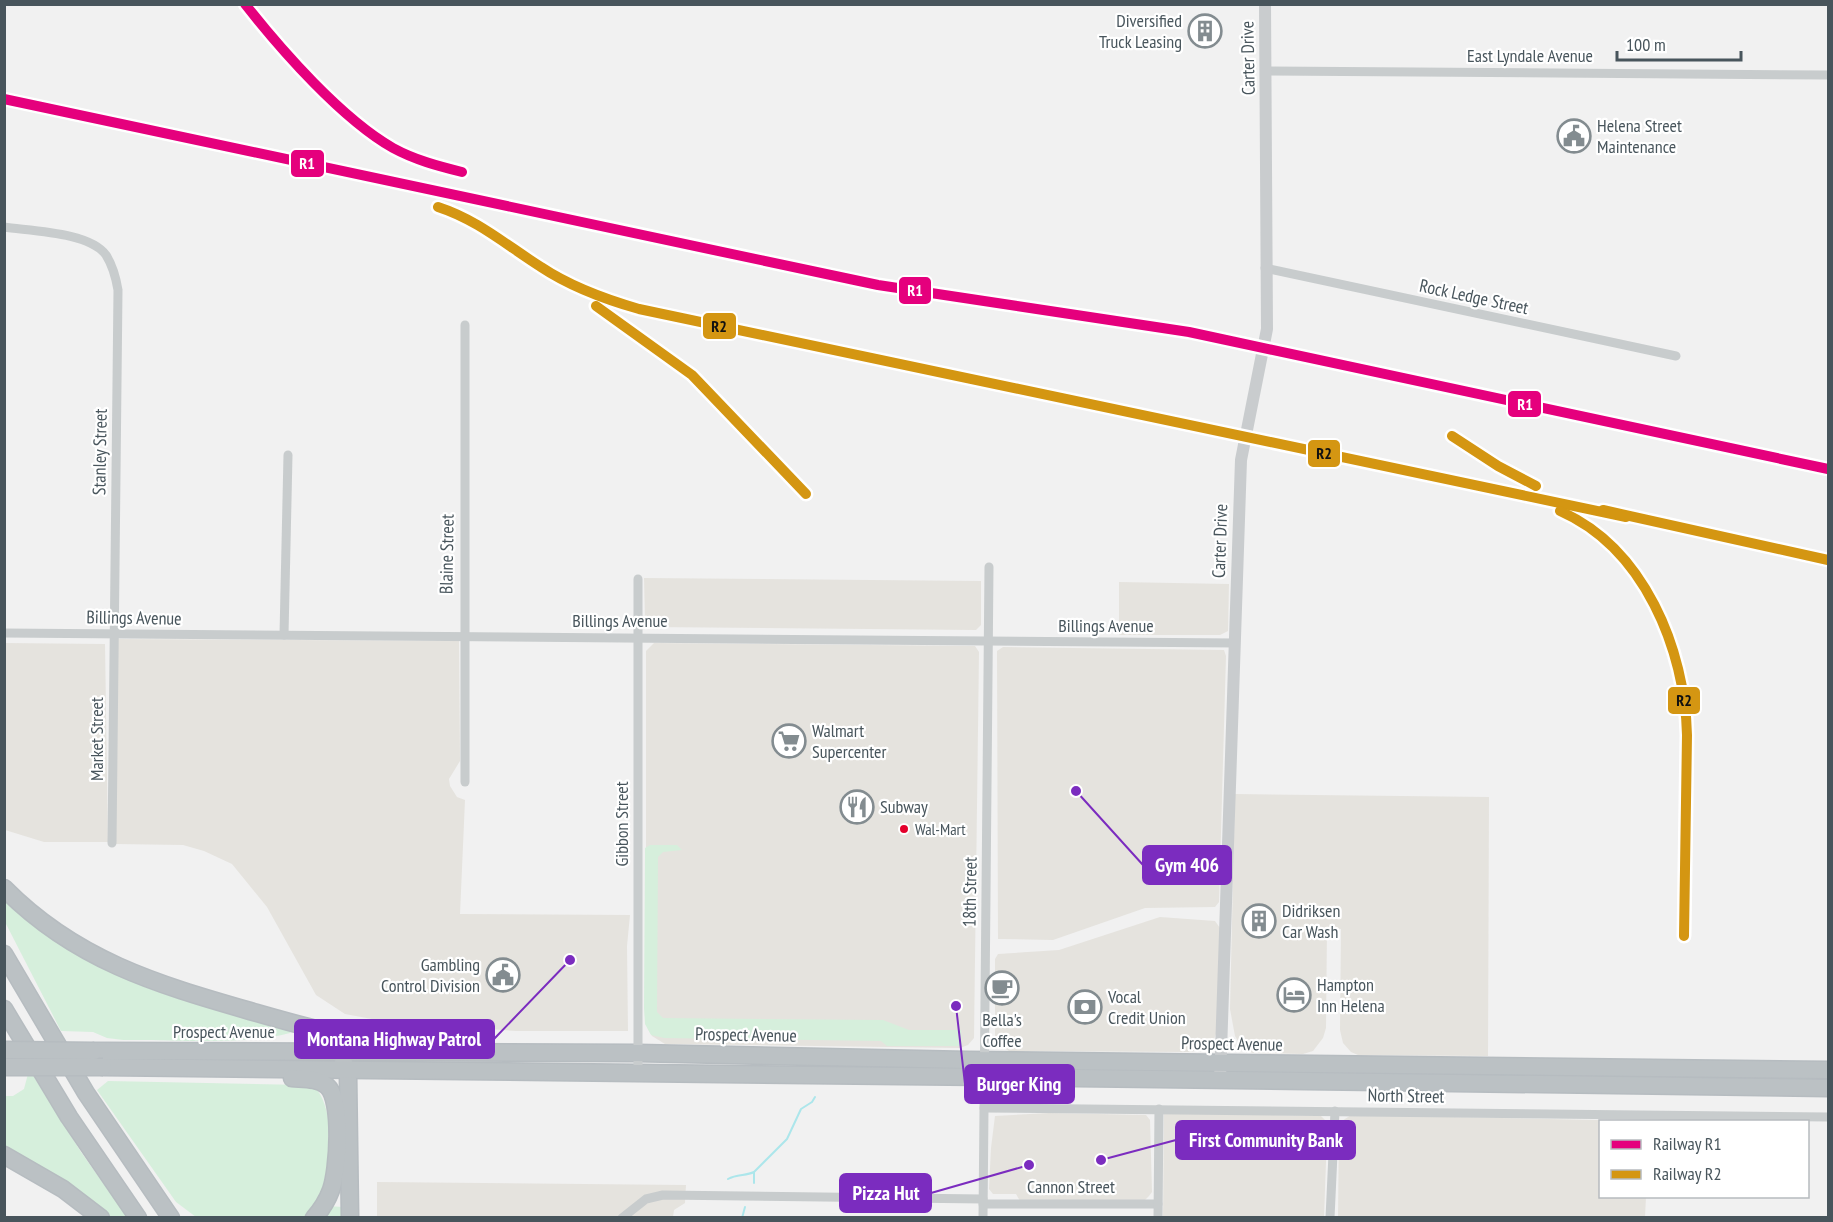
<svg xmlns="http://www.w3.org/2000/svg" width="1833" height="1222" font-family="'PT Sans Narrow',sans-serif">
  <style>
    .commercial { fill: #e5e3de }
    .green { fill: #d6efdc }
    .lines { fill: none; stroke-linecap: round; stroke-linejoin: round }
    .stream { stroke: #ace6eb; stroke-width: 2 }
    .highway-casing { stroke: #b6bcc0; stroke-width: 19 }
    .street { stroke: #c8cccd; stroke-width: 9 }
    .secondary { stroke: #c9ccce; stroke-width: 12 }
    .highway { stroke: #bbc1c4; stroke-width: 16 }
    .highway-bridge-casing { stroke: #b6bcc0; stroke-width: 19; stroke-linecap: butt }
    .highway-bridge { stroke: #bbc1c4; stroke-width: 16 }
    .rail-1-casing { stroke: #fff; stroke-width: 15 }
    .rail-2-casing { stroke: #fff; stroke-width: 15 }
    .rail-1 { stroke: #e5007d; stroke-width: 10 }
    .rail-2 { stroke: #d49612; stroke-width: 10 }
    .bus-dot { fill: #e4002b; stroke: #fff; stroke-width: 2 }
    .labels { text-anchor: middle; stroke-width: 4.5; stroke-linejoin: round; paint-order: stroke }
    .bus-label { font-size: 16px; fill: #48555c; stroke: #fff; text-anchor: start }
    .poi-label { font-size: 18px; fill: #48555c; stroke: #fff; text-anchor: start }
    .street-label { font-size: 18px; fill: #48555c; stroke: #fff }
    .leader { fill: none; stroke: #7b2cbf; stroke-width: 2 }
    .callout-dot { fill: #7b2cbf; stroke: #fff; stroke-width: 2 }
    .callout { fill: #7b2cbf; stroke: #7b2cbf; stroke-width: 2 }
    .callout-label { font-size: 20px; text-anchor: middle; font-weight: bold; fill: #fff }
    .line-badge { stroke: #fff; stroke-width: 2 }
    .badge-label { font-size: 16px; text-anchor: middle; font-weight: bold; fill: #fff }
    .pale-badge-label { font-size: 16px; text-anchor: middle; font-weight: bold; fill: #111 }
  </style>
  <rect width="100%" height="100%" fill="#f1f1f1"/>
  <g class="commercial">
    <path d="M644,578L981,581V625L976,630L650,627L645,620Z"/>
    <path d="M1119,582L1229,584L1228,631L1220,635H1119Z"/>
    <path d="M117,639L459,641L460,761L449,779L450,786L457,797L465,800L460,914L630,915L627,946L628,1031H516L388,1022L345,1014L316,995L267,907L232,864L204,851L183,845L115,844Z"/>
    <path d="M4,643L105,644L108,842H44L5,830Z"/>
    <path d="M654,643L975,646L979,652L974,1038L968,1045L960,1048L665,1044L652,1036L648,1029L646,1019V651Z"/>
    <path d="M1003,647L1224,650L1226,656L1219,902L1215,907L1145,908L1053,940L998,939L997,651Z"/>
    <path d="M1235,794L1489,797L1488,1056L1358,1055L1351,1052L1343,1043L1340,1030L1341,929L1327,928L1326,1028L1323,1038L1313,1051L1303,1054L1253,1053L1243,1049L1235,1036L1230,1009Z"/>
    <path d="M1160,917L1215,921L1220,928L1217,1031L1213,1042L1203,1049L1190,1052L1009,1051L998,1044L995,1038V959L998,954L1059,950Z"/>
    <path d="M1049,1113L1146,1115L1150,1120L1152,1192L1149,1196L1143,1202L1020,1201L1016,1194H993L989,1189L991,1148L995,1116Z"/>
    <path d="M1164,1113L1321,1116L1326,1121L1327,1134L1324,1217L1163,1218Z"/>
    <path d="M1351,1115L1644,1121L1600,1122V1196L1646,1197L1645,1217L1338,1218L1339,1123Z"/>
    <path d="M377,1182L686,1185L685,1203L674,1210L673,1217L377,1218Z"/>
  </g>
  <g class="green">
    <path d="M650,845H677L682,850L663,852L658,857L657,1012L663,1018L883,1020L909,1030H961L962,1046H887L881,1041L664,1038L651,1035L645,1024L644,1008L645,855V848Z"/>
    <path d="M4,897C42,924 80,956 122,977C173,1002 238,1013 293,1028L290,1033C245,1046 171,1039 123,1040L107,1038L93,1032L61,1031L5,922Z"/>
    <path d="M28,1074H32L81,1152L127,1217H111L67,1181L5,1147V1096H13L24,1089Z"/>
    <path d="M108,1081L303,1085L316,1089C334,1107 334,1173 323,1195C319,1203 312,1211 305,1217H196L176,1202L97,1090Z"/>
    <path d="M328,1206L342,1207V1217L320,1218Z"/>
  </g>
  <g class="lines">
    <g class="stream">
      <path d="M728,1179C737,1174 746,1176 754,1172L787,1139L801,1109L812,1102L815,1097"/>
      <path d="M754,1183V1172"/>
      <path d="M742,1218L745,1207"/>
    </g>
    <defs>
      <g id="highway">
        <path d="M4,888C75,960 156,984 250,1011C299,1025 346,1039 397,1042"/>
        <path d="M4,954L86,1093L171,1218"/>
        <path d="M4,1009L69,1117L138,1218"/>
        <path d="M94,1051L638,1053L967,1060L1828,1070"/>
        <path d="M343,1060L348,1074L350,1218"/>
        <path d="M103,1067C678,1069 1253,1082 1828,1088"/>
        <path d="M292,1078C304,1079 318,1078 327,1086C343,1100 338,1171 331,1190C327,1201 321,1210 314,1218"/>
        <path d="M4,1155L63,1189L101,1218"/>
      </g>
    </defs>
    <use href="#highway" class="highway-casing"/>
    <g class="street">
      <path d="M1266,71L1828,75"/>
      <path d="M4,227C31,231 90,232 106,255C113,266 116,278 118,290L112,843"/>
      <path d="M1265,268L1676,356"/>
      <path d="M465,325V782"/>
      <path d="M4,633L1235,643"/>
      <path d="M284,635L288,455"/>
      <path d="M638,1070V579"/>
      <path d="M984,1108L1828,1117"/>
      <path d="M983,1204H1158"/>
      <path d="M622,1218L646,1199L663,1195L983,1199"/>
      <path d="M983,1218L989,567"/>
      <path d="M1158,1218L1159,1109"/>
      <path d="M1330,1218L1335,1111"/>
    </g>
    <path class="secondary" d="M1220,1081L1241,460L1267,329L1265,4"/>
    <use href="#highway" class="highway"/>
    <defs>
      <g id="highway-bridge">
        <path d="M4,1050L94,1051"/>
        <path d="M4,1067H103"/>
      </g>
    </defs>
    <use href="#highway-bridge" class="highway-bridge-casing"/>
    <use href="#highway-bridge" class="highway-bridge"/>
    <defs>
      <g id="rail-1">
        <path d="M245,4C282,51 342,119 393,148C415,160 438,166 462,172"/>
        <path d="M4,99L878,285L1189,332L1828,469"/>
      </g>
      <g id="rail-2">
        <path d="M438,207C478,220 506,245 541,267C571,287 604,299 639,309L1626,517"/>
        <path d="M596,306L692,375L806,494"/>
        <path d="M1452,436L1498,466L1536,486"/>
        <path d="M1603,510L1828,560"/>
        <path d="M1560,511C1644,548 1685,649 1687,735L1684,936"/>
      </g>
    </defs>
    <use href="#rail-1" class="rail-1-casing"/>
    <use href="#rail-2" class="rail-2-casing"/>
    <use href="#rail-1" class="rail-1"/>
    <use href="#rail-2" class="rail-2"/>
  </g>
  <defs>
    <symbol id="building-ring" viewBox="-11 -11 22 22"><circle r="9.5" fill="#fff" stroke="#838c90" stroke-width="1.5"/><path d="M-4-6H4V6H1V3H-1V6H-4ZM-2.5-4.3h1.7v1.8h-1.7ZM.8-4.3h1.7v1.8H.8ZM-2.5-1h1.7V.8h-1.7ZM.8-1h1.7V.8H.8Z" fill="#838c90"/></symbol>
    <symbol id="civic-ring" viewBox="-11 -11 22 22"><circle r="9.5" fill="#fff" stroke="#838c90" stroke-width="1.5"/><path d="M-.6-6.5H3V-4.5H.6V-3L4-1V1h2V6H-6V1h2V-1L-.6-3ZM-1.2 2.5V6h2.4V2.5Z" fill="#838c90"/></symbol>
    <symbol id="supermarket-ring" viewBox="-11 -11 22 22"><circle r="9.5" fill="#fff" stroke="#838c90" stroke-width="1.5"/><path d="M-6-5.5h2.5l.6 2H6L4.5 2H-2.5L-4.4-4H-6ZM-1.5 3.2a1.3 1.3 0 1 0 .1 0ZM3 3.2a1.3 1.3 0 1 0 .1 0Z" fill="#838c90"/></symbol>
    <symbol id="restaurant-ring" viewBox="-11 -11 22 22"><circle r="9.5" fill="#fff" stroke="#838c90" stroke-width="1.5"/><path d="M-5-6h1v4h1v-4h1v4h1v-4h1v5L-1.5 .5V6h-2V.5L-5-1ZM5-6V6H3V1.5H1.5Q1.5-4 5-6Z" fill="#838c90"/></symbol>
    <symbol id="cafe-ring" viewBox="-11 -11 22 22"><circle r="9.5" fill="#fff" stroke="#838c90" stroke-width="1.5"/><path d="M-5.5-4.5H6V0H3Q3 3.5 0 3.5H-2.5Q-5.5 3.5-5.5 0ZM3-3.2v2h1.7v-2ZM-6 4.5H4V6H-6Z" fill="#838c90"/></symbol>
    <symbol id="hotel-ring" viewBox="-11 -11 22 22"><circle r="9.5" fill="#fff" stroke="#838c90" stroke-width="1.5"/><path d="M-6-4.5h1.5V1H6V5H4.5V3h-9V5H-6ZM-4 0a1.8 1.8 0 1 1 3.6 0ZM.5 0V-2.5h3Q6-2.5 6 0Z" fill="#838c90"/></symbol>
    <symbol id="bank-ring" viewBox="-11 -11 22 22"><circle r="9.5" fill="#fff" stroke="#838c90" stroke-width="1.5"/><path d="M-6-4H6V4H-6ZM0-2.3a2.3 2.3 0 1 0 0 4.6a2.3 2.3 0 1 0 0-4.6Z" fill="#838c90"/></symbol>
  </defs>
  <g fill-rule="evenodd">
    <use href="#building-ring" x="1186" y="12" width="38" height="38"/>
    <use href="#civic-ring" x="1555" y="117" width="38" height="38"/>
    <use href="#supermarket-ring" x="770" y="722" width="38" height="38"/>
    <use href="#restaurant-ring" x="838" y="788" width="38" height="38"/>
    <use href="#building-ring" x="1240" y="902" width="38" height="38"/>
    <use href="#civic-ring" x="484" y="956" width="38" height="38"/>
    <use href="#cafe-ring" x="983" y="969" width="38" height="38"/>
    <use href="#hotel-ring" x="1275" y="976" width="38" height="38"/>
    <use href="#bank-ring" x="1066" y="988" width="38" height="38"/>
  </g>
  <circle class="bus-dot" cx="904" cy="829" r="5"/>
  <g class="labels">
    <g class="bus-label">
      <text x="915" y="835">Wal-Mart</text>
    </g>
    <g class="poi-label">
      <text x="1182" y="27" text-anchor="end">Diversified<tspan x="1182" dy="21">Truck Leasing</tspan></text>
      <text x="1597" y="132">Helena Street<tspan x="1597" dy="21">Maintenance</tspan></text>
      <text x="812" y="737">Walmart<tspan x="812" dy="21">Supercenter</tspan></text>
      <text x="880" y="813">Subway</text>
      <text x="1282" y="917">Didriksen<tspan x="1282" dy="21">Car Wash</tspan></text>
      <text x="480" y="971" text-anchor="end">Gambling<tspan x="480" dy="21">Control Division</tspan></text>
      <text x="1317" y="991">Hampton<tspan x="1317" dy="21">Inn Helena</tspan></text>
      <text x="1108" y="1003">Vocal<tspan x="1108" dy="21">Credit Union</tspan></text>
      <text x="1002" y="1026" text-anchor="middle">Bella's<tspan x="1002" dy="21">Coffee</tspan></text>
    </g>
    <g class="street-label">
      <text x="1530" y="62">East Lyndale Avenue</text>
      <text transform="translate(1248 58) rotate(-91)" y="6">Carter Drive</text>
      <text transform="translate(1474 297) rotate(12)" y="6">Rock Ledge Street</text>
      <text transform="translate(100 452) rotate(-89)" y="6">Stanley Street</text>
      <text transform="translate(1220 541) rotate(-88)" y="6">Carter Drive</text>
      <text transform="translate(447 554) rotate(-89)" y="6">Blaine Street</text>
      <text transform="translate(134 618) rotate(1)" y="6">Billings Avenue</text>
      <text x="620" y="627">Billings Avenue</text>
      <text x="1106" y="632">Billings Avenue</text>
      <text transform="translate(97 739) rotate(-90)" y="6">Market Street</text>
      <text transform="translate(622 824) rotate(-90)" y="6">Gibbon Street</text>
      <text transform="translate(970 892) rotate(-89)" y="6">18th Street</text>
      <text x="224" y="1038">Prospect Avenue</text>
      <text transform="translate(746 1035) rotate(1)" y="6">Prospect Avenue</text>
      <text transform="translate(1232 1044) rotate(1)" y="6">Prospect Avenue</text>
      <text transform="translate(1406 1096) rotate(1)" y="6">North Street</text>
      <text x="1071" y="1193">Cannon Street</text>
    </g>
  </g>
  <path class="leader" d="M1076 791L1143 865M570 960L494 1039M956 1006L965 1084M1101 1160L1176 1140M1029 1165L931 1193"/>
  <g class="callout-dot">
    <circle cx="1076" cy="791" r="6"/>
    <circle cx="570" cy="960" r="6"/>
    <circle cx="956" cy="1006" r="6"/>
    <circle cx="1101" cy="1160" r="6"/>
    <circle cx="1029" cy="1165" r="6"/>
  </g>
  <g class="callout">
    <rect x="1143" y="846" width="88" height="38" rx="6"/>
    <rect x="295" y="1020" width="199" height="38" rx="6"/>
    <rect x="965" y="1065" width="109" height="38" rx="6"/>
    <rect x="1176" y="1121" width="179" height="38" rx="6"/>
    <rect x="840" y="1174" width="91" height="38" rx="6"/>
  </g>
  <g class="callout-label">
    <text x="1187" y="872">Gym 406</text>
    <text x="394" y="1046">Montana Highway Patrol</text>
    <text x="1019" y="1091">Burger King</text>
    <text x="1266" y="1147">First Community Bank</text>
    <text x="886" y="1200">Pizza Hut</text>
  </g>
  <g class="line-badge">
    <rect x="290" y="149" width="35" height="29" rx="6" fill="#e5007d"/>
    <rect x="898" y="276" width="34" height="29" rx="6" fill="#e5007d"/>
    <rect x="702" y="312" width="35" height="28" rx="6" fill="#d49612"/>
    <rect x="1507" y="390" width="35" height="28" rx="6" fill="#e5007d"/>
    <rect x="1307" y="439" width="34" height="29" rx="6" fill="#d49612"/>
    <rect x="1667" y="686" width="34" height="29" rx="6" fill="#d49612"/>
  </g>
  <g class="badge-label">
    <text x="307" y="169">R1</text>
    <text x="915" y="296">R1</text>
    <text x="1525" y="410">R1</text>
  </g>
  <g class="pale-badge-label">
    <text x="719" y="332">R2</text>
    <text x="1324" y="459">R2</text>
    <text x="1684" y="706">R2</text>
  </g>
  <rect width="1833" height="1222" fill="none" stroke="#48555c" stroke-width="12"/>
  <rect x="1599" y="1120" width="210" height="78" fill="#ffffff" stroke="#b6bbbe" stroke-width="1.5"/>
  <rect x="1611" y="1140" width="30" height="9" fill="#e5007d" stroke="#b6bbbe" stroke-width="1.5"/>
  <text x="1653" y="1150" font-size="18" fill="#48555c">Railway R1</text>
  <rect x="1611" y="1170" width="30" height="9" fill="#d49612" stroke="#b6bbbe" stroke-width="1.5"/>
  <text x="1653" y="1180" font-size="18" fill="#48555c">Railway R2</text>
  <path d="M1617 51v9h124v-9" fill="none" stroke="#48555c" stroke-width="3"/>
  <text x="1626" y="51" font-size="18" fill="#48555c" stroke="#ffffff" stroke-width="4.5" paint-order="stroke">100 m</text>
</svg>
